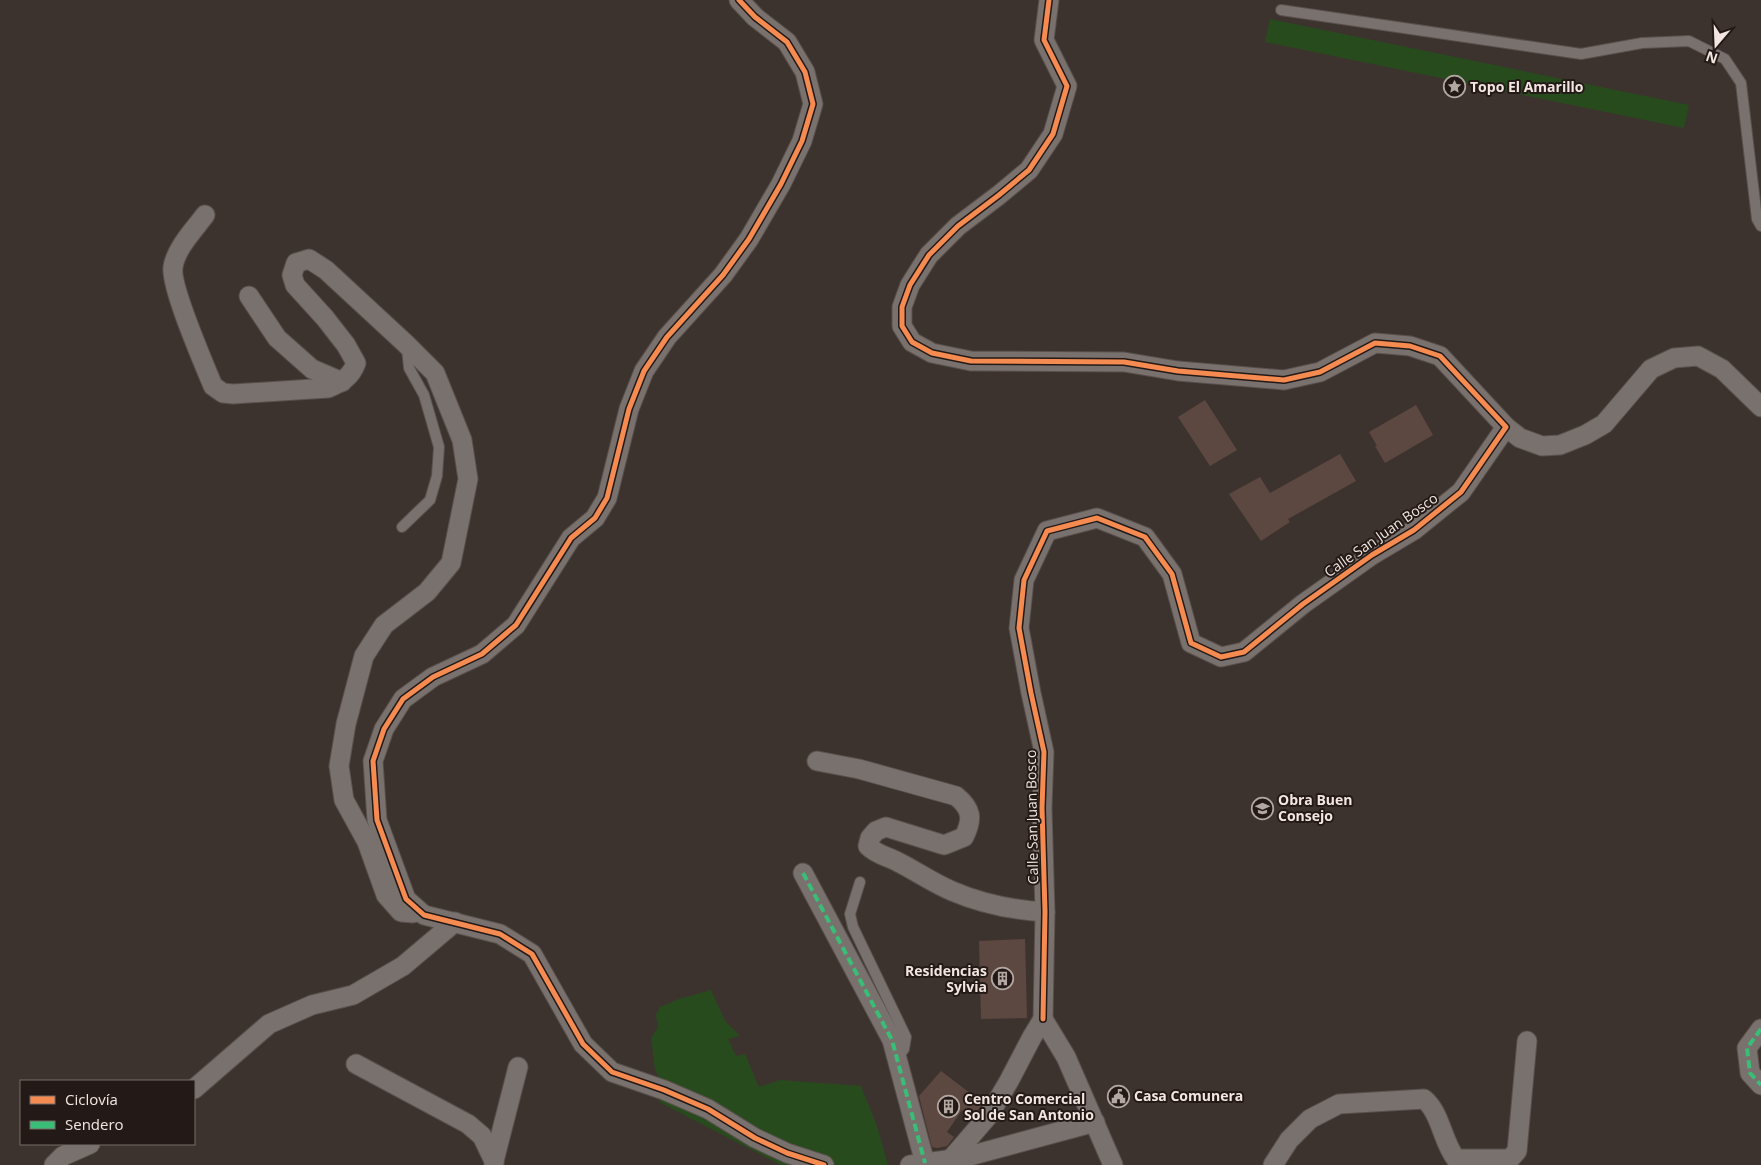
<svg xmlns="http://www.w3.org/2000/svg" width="1761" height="1165" font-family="'Open Sans',sans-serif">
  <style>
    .green { fill: #284b1e }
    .building { fill: #5c4840 }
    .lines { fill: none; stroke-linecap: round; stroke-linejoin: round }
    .service-casing { stroke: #59504c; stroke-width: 12 }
    .minor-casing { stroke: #59504c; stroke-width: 21 }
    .service { stroke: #79716e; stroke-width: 10 }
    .minor { stroke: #79716e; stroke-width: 19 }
    .quiet { stroke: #3abd76; stroke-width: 4; stroke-dasharray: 8 4; stroke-linecap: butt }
    .cycleway-casing { stroke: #231a17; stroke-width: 8 }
    .cycleway { stroke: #f68b52; stroke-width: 5 }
    .labels { text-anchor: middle; stroke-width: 4; stroke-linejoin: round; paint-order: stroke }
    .poi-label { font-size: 14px; font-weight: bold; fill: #f3e6e1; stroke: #231a17; text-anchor: start }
    .street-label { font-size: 14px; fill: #f3e6e1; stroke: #231a17 }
  </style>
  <rect width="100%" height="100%" fill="#3d332e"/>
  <g class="green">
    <path d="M1270,19L1689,105L1684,128L1265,42Z"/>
    <path d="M711,990L725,1021L740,1036L728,1039L736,1056L745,1054L759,1087L780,1080L861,1086L877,1126L888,1165H781L659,1102L664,1090L655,1069L651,1038L658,1027L656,1015L660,1007L679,999Z"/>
  </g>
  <g class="building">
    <path d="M1205,400L1237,450L1210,466L1178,417Z"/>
    <path d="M1416,405L1433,435L1385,463L1375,446H1377L1369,432Z"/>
    <path d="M1340,454L1356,481L1288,519L1290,522L1261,541L1229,494L1260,477L1270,493Z"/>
    <path d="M1025,939L1027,1018L981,1019L979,941Z"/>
    <path d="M941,1071L983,1103L972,1118L962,1110L947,1132L954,1137L947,1146L937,1148L932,1147L919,1096Z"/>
  </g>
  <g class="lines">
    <defs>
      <g id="service">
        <path d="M1281,10L1581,54L1642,43L1689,41L1725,59L1741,83L1757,219L1761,226"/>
        <path d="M402,527L430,500L437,476L439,447L424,395L409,368L407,348"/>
        <path d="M860,882L850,914L853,927L906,1037L904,1049L897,1059"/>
      </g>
      <g id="minor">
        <path d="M739,0L755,17L787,42L805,72L813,104L802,141L781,184L749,239L723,275L667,337L644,371L629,409L607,498L595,518L571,538L516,625L482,654L433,677L403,699L384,729L373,761L377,820L406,899L424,915L500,934L532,954L583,1044L612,1072L664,1090L708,1109L755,1138L787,1153L824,1165"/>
        <path d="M205,215C194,230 176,248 173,267C170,286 204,364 213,386L223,393L233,394L328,388C342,382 351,377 356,363L346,345L325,318L295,285L292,275L296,263L309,259L326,270L406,344L435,373L462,440L468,479L451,563L427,592L384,625L364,656L346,724L339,766L344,800L367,842L386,895L401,912L413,913"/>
        <path d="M249,296L277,338L312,369L342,382"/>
        <path d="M1506,427L1520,438L1542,446L1560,445L1585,435L1604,424L1651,369L1674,358L1698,356L1722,369L1761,407"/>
        <path d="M817,761L859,769L956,796C972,809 973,819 964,837L944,845L886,827L876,831L870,838L868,846C877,855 887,856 898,862C916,871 933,883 952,891C982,904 1013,910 1045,912"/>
        <path d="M803,873L892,1040L925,1163"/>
        <path d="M1043,1019L1045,912L1042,808L1044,752L1031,693L1019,628L1024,580L1047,531L1097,518L1145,537L1172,574L1191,643L1221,657L1244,652L1303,604L1372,555L1414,530L1461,492L1506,427L1440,356L1410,346L1375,343L1320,372L1284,380L1178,371L1124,362L971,361L932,353L912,342L902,326V307L910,285L929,255L958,226L999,195L1029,170L1053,134L1067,86L1044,40L1049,0"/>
        <path d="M1043,1019L1066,1057L1113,1165"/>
        <path d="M1761,1029L1747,1048L1750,1073L1761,1085"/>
        <path d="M356,1064L468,1124L482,1136L494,1161V1165"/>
        <path d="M194,1089L269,1024L312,1005L353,995L403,966L455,922"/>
        <path d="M951,1159L989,1115L1009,1081L1032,1037L1043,1019"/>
        <path d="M494,1161L518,1067"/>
        <path d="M54,1165L63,1156L90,1144"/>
        <path d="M910,1165L962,1158L1095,1122"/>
        <path d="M1273,1165L1289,1140L1310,1119L1339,1104L1424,1099C1441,1113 1442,1141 1456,1159H1510L1517,1151L1527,1041"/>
      </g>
    </defs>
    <use href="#service" class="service-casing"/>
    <use href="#minor" class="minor-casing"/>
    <use href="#service" class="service"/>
    <use href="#minor" class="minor"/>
    <g class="quiet">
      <path d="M803,873L892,1040L925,1163"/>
      <path d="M1761,1029L1747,1048L1750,1073L1761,1085"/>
    </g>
    <defs>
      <g id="cycleway">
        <path d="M739,0L755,17L787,42L805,72L813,104L802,141L781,184L749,239L723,275L667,337L644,371L629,409L607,498L595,518L571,538L516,625L482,654L433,677L403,699L384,729L373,761L377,820L406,899L424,915L500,934L532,954L583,1044L612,1072L664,1090L708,1109L755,1138L787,1153L824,1165"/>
        <path d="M1043,1019L1045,912L1042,808L1044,752L1031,693L1019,628L1024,580L1047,531L1097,518L1145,537L1172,574L1191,643L1221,657L1244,652L1303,604L1372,555L1414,530L1461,492L1506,427L1440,356L1410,346L1375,343L1320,372L1284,380L1178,371L1124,362L971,361L932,353L912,342L902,326V307L910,285L929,255L958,226L999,195L1029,170L1053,134L1067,86L1044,40L1049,0"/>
      </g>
    </defs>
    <use href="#cycleway" class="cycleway-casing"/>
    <use href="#cycleway" class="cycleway"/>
  </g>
  <defs>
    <symbol id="sight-ring" viewBox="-11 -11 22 22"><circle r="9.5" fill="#231a17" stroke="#b3a7a2" stroke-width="1.5"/><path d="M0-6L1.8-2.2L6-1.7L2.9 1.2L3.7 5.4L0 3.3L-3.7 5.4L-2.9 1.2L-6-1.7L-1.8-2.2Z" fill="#b3a7a2"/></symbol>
    <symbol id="school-ring" viewBox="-11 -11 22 22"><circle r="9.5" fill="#231a17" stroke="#b3a7a2" stroke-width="1.5"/><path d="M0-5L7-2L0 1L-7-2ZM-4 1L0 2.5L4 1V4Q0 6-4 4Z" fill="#b3a7a2"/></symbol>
    <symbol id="building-ring" viewBox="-11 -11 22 22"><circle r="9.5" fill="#231a17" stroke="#b3a7a2" stroke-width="1.5"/><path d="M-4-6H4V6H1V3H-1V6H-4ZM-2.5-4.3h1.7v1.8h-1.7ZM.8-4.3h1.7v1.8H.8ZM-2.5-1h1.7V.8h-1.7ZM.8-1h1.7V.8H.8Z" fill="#b3a7a2"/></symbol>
    <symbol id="civic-ring" viewBox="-11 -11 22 22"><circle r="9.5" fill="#231a17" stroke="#b3a7a2" stroke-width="1.5"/><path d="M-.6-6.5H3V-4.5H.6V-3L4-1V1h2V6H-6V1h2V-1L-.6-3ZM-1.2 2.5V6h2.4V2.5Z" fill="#b3a7a2"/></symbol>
  </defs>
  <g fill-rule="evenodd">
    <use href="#sight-ring" x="1442" y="74" width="25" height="25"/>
    <use href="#school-ring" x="1250" y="796" width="25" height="25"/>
    <use href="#building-ring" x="990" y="966" width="25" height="25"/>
    <use href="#civic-ring" x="1106" y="1084" width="25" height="25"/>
    <use href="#building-ring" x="936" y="1094" width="25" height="25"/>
  </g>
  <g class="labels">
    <g class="poi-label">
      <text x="1470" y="92">Topo El Amarillo</text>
      <text x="1278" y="805">Obra Buen<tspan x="1278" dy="16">Consejo</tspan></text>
      <text x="987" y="976" text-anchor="end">Residencias<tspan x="987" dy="16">Sylvia</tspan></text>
      <text x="1134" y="1101">Casa Comunera</text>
      <text x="964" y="1104">Centro Comercial<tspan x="964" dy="16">Sol de San Antonio</tspan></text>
    </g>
    <g class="street-label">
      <text transform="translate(1381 535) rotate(-35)" y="5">Calle San Juan Bosco</text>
      <text transform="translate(1032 817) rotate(-91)" y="5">Calle San Juan Bosco</text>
    </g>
  </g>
  <rect x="20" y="1080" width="175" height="65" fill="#231a17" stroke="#766c68"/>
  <rect x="30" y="1096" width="25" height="8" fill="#f68b52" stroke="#766c68"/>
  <text x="65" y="1105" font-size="15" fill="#f3e6e1">Ciclovía</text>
  <rect x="30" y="1121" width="25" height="8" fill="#3abd76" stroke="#766c68"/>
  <text x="65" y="1130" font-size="15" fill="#f3e6e1">Sendero</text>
  <g transform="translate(1716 45) rotate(199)" stroke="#231a17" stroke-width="4" paint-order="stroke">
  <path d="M0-4L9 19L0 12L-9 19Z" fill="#f3e6e1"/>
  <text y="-8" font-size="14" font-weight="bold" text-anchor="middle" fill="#f3e6e1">N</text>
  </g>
</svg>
